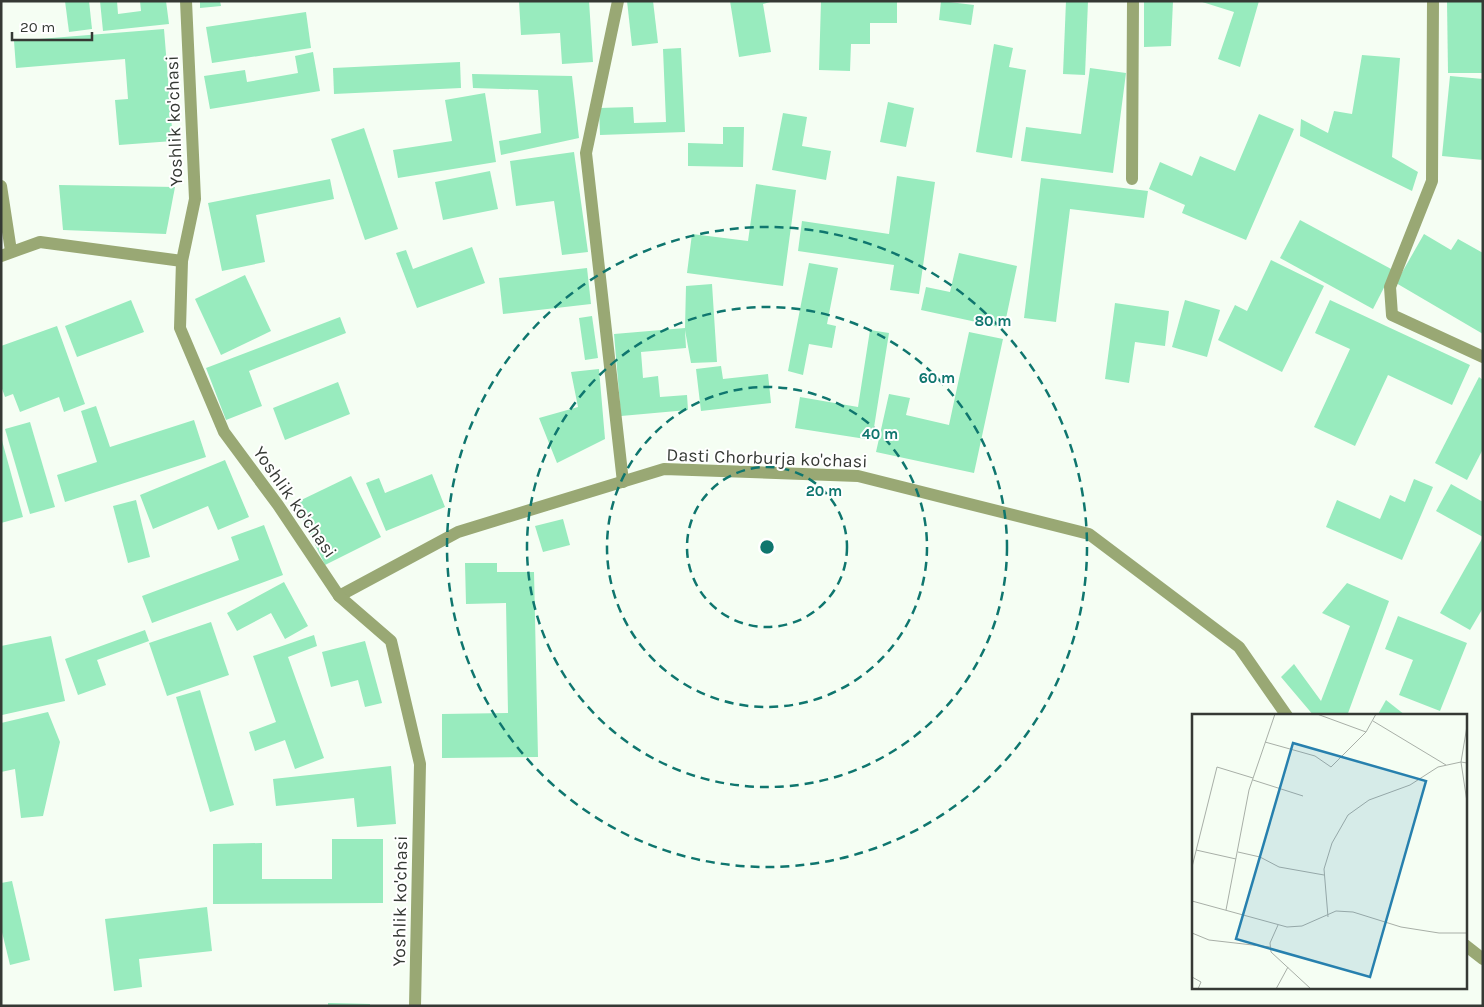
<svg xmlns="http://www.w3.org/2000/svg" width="1484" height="1007" font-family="Karla,sans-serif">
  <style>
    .building { fill: #98ebbe }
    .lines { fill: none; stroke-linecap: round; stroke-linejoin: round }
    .service { stroke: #99a874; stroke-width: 12 }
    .minor { stroke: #99a874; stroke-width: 12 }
    .tertiary { stroke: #99a874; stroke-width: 12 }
    .ring { fill: none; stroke: #0f766e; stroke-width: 2.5; stroke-dasharray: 9 6 }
    .labels { text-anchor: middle; stroke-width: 4; stroke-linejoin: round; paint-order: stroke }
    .street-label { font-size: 18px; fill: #353934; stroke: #fff }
    .inset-road { fill: none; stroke: #a8afa7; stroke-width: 1 }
    .view { fill: #2780ae; fill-opacity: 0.15; stroke: #2780ae; stroke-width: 2.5 }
    .inset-edge { fill: none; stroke: #353934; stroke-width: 2.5 }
    .centre { fill: #0f766e; stroke: #fff; stroke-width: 2.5 }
    .ring-label { font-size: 15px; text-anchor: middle; font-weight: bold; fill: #0f766e; stroke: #fff; stroke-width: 4; stroke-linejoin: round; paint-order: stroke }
  </style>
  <rect width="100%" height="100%" fill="#f5fef3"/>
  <g class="building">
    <path d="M65,1H89L92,29L69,32Z"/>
    <path d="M100,1H117L118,14L141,11L140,1H166L169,24L103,31Z"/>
    <path d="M200,1H220L221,6L200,8Z"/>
    <path d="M519,1H589L593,62L562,64L560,33L521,35Z"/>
    <path d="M627,1H653L658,43L632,46Z"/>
    <path d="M730,1H774L763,4L771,52L739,57Z"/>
    <path d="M821,1H897V23H870V44H851L850,71L819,70Z"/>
    <path d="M941,1L974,5L971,25L939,20Z"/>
    <path d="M1066,1H1088L1085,75L1063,74Z"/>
    <path d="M1144,1H1173L1171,46L1144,47Z"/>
    <path d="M1199,1H1259L1240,67L1218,59L1234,12Z"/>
    <path d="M1447,1H1483V73H1448Z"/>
    <path d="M306,12L311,48L212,63L206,27Z"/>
    <path d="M164,29L173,141L119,145L115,100L128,99L125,59L16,68L14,41Z"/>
    <path d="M994,44L1013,48L1009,67L1026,70L1012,158L976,152Z"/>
    <path d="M681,48L685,132L600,135L599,108L633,107L634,123L666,122L663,49Z"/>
    <path d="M313,52L320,91L210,109L204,76L245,70L247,82L298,73L295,56Z"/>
    <path d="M1362,55L1400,58L1392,157L1418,172L1412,191L1300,136L1301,119L1328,133L1334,111L1352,114Z"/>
    <path d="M460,62L461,88L334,94L333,68Z"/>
    <path d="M1090,68L1126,73L1113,173L1021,161L1026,127L1081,134Z"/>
    <path d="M472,74L572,76L579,138L501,155L499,141L541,133L538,90L473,88Z"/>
    <path d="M1450,76L1483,79V160L1442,156Z"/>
    <path d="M485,93L496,162L398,178L393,150L452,141L445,100Z"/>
    <path d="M888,102L914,108L906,147L880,142Z"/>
    <path d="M783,113L807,117L802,146L831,151L826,180L772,170Z"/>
    <path d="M1259,114L1294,129L1246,240L1182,213L1185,205L1149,189L1160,162L1192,176L1200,156L1235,171Z"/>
    <path d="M723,127H744L743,167L688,166V143L723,144Z"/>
    <path d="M364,128L398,229L365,240L331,139Z"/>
    <path d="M574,152L588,252L562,255L554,201L516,206L510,161Z"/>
    <path d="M490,171L498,209L443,220L435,182Z"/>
    <path d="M897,176L935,182L919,294L890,290L894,265L798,251L802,221L889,234Z"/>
    <path d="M1041,178L1148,191L1144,218L1070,209L1056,322L1024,318Z"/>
    <path d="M330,179L334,199L256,215L265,262L222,271L208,203Z"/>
    <path d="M756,184L796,190L783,286L687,273L692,234L748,241Z"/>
    <path d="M59,185L175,187L166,234L63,230Z"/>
    <path d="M1300,220L1393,270L1373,309L1280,258Z"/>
    <path d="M1424,234L1451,250L1458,239L1483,253V334L1396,283Z"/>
    <path d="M472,247L485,283L417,308L396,253L406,250L413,269Z"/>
    <path d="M959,253L1017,266L1004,328L921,310L926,287L950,292Z"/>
    <path d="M1271,260L1324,286L1282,372L1218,340L1235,305L1247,311Z"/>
    <path d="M809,263L838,268L827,324L836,326L832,348L809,344L803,375L788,371Z"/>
    <path d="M587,268L591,304L503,314L499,278Z"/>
    <path d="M245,275L271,331L221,355L195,299Z"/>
    <path d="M712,284L717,362L691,363L685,330L686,348L641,352L643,378L658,376L660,397L687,395L688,410L621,416L614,334L685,328L686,286Z"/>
    <path d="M131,300L144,332L77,357L65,326Z"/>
    <path d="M1185,300L1220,310L1207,357L1172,347Z"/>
    <path d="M1330,300L1470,365L1452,405L1388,375L1355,446L1314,427L1350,349L1315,333Z"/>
    <path d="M1115,303L1169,311L1165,346L1135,342L1129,383L1105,379Z"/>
    <path d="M592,316L598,358L585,360L579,318Z"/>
    <path d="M340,317L346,333L249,371L262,406L226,420L206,368Z"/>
    <path d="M57,326L85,404L64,412L59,397L20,412L13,394L5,397L1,386V346Z"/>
    <path d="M870,330L889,333L872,440L795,428L800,397L858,407Z"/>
    <path d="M969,332L1003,339L974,473L876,452L889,394L910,398L906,415L949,425Z"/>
    <path d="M721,366L723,379L768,374L771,403L701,411L696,369Z"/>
    <path d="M599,369L605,439L557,463L539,418L578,407L571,372Z"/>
    <path d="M1479,377L1483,380V449L1467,480L1435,463Z"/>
    <path d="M338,382L350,414L285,440L273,408Z"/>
    <path d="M96,406L110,447L194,420L206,457L65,502L57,475L97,462L81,411Z"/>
    <path d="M30,422L55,507L30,514L5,429Z"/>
    <path d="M1,437L23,517L1,523Z"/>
    <path d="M225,460L249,517L218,530L208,506L153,529L140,495Z"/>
    <path d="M432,474L445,507L386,531L366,483L379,478L385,493Z"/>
    <path d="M351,476L381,537L325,565L295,503Z"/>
    <path d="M1414,479L1433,487L1402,560L1326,527L1337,500L1380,519L1390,495L1405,502Z"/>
    <path d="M1451,484L1483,502V537L1436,511Z"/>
    <path d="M136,500L150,557L128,563L113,506Z"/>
    <path d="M563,519L570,545L543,552L535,526Z"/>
    <path d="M264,525L283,575L152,623L142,596L239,560L231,537Z"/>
    <path d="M1483,537V608L1470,630L1440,613Z"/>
    <path d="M465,563H497V572H534L538,757L442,758V714L508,713L506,603L466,604Z"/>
    <path d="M284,582L308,626L285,639L271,613L237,631L227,613Z"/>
    <path d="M1347,583L1389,601L1347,716H1314L1281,677L1294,664L1321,701L1350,626L1322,613Z"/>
    <path d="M1398,616L1467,643L1440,711L1399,695L1413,660L1385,649Z"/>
    <path d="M211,622L229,675L167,696L149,643Z"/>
    <path d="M145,630L149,641L97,660L106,685L78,695L65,659Z"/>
    <path d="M314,635L317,646L288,657L324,758L295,769L285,740L255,751L249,732L276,722L253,656Z"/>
    <path d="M51,636L65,701L2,715L1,646Z"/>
    <path d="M365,641L382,703L365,707L358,680L331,687L322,652Z"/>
    <path d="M200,690L234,805L210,812L176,697Z"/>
    <path d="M1386,700L1405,715L1404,716H1377Z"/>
    <path d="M48,712L60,742L43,816L21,818L15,769L1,772V723Z"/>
    <path d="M391,766L396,824L357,827L354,798L276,806L273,779Z"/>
    <path d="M332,839H383V903L213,904V844L262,843V879H332Z"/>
    <path d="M12,881L30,960L10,965L1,928V883Z"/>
    <path d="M207,907L212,951L139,959L142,987L114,991L105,919Z"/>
    <path d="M328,1003L370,1004V1006H328Z"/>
  </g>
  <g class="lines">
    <g class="service">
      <path d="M618,1L586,153L623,482"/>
      <path d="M1132,179L1133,1"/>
    </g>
    <g class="minor">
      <path d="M1433,1L1432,181L1390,287L1392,315L1483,357"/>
      <path d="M1,186L11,251"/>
      <path d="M1,256L40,242L182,261"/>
      <path d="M339,596L458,532L664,469L858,476L1089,534L1239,647L1287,716"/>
      <path d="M1465,945L1483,959"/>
    </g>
    <path class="tertiary" d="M186,1L195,199L182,261L180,328L224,432L278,505L339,596L391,641L420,764L415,1006"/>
  </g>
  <g class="ring">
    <circle cx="767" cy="547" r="80"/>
    <circle cx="767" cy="547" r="160"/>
    <circle cx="767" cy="547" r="240"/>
    <circle cx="767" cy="547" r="320"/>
  </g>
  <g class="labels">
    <g class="street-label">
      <text transform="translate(174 121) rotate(-92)" y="6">Yoshlik ko'chasi</text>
      <text transform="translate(767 458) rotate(2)" y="6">Dasti Chorburja ko'chasi</text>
      <text transform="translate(295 502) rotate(55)" y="6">Yoshlik ko'chasi</text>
      <text transform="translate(400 901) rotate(-89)" y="6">Yoshlik ko'chasi</text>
    </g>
  </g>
  <g transform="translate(1192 714)">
    <rect width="275" height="275" fill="#f5fef3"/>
    <path class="inset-road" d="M125,0L174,18M181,7L254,51M73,28L123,42L139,53L174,18L184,0M275,49L269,48L275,88M61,66L111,82M4,136L44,145M46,138L68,143L87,153L132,161M0,153L25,53L61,64M0,187L95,213L110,212L144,197L161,198L209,213L247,219H275M34,196L57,76L83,0M136,203L132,155L140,129L156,101L177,86L218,71L246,53L269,48L275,12M86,211L78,229L79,238L119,275M0,219L17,226L78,233M0,263L9,268L6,275M84,275L96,253"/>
    <path class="view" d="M101,29L234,67L178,263L44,225Z"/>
    <rect width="275" height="275" class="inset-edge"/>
  </g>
  <circle cx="767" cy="547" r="8" class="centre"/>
  <g class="ring-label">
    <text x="993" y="326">80 m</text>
    <text x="937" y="383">60 m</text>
    <text x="880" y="439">40 m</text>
    <text x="824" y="496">20 m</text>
  </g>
  <rect width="1484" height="1007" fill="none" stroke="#353934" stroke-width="5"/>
  <path d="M12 32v8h80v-8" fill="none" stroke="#353934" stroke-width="2.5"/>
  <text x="20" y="32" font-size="15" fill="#353934" stroke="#ffffff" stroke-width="4" paint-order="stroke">20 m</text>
</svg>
